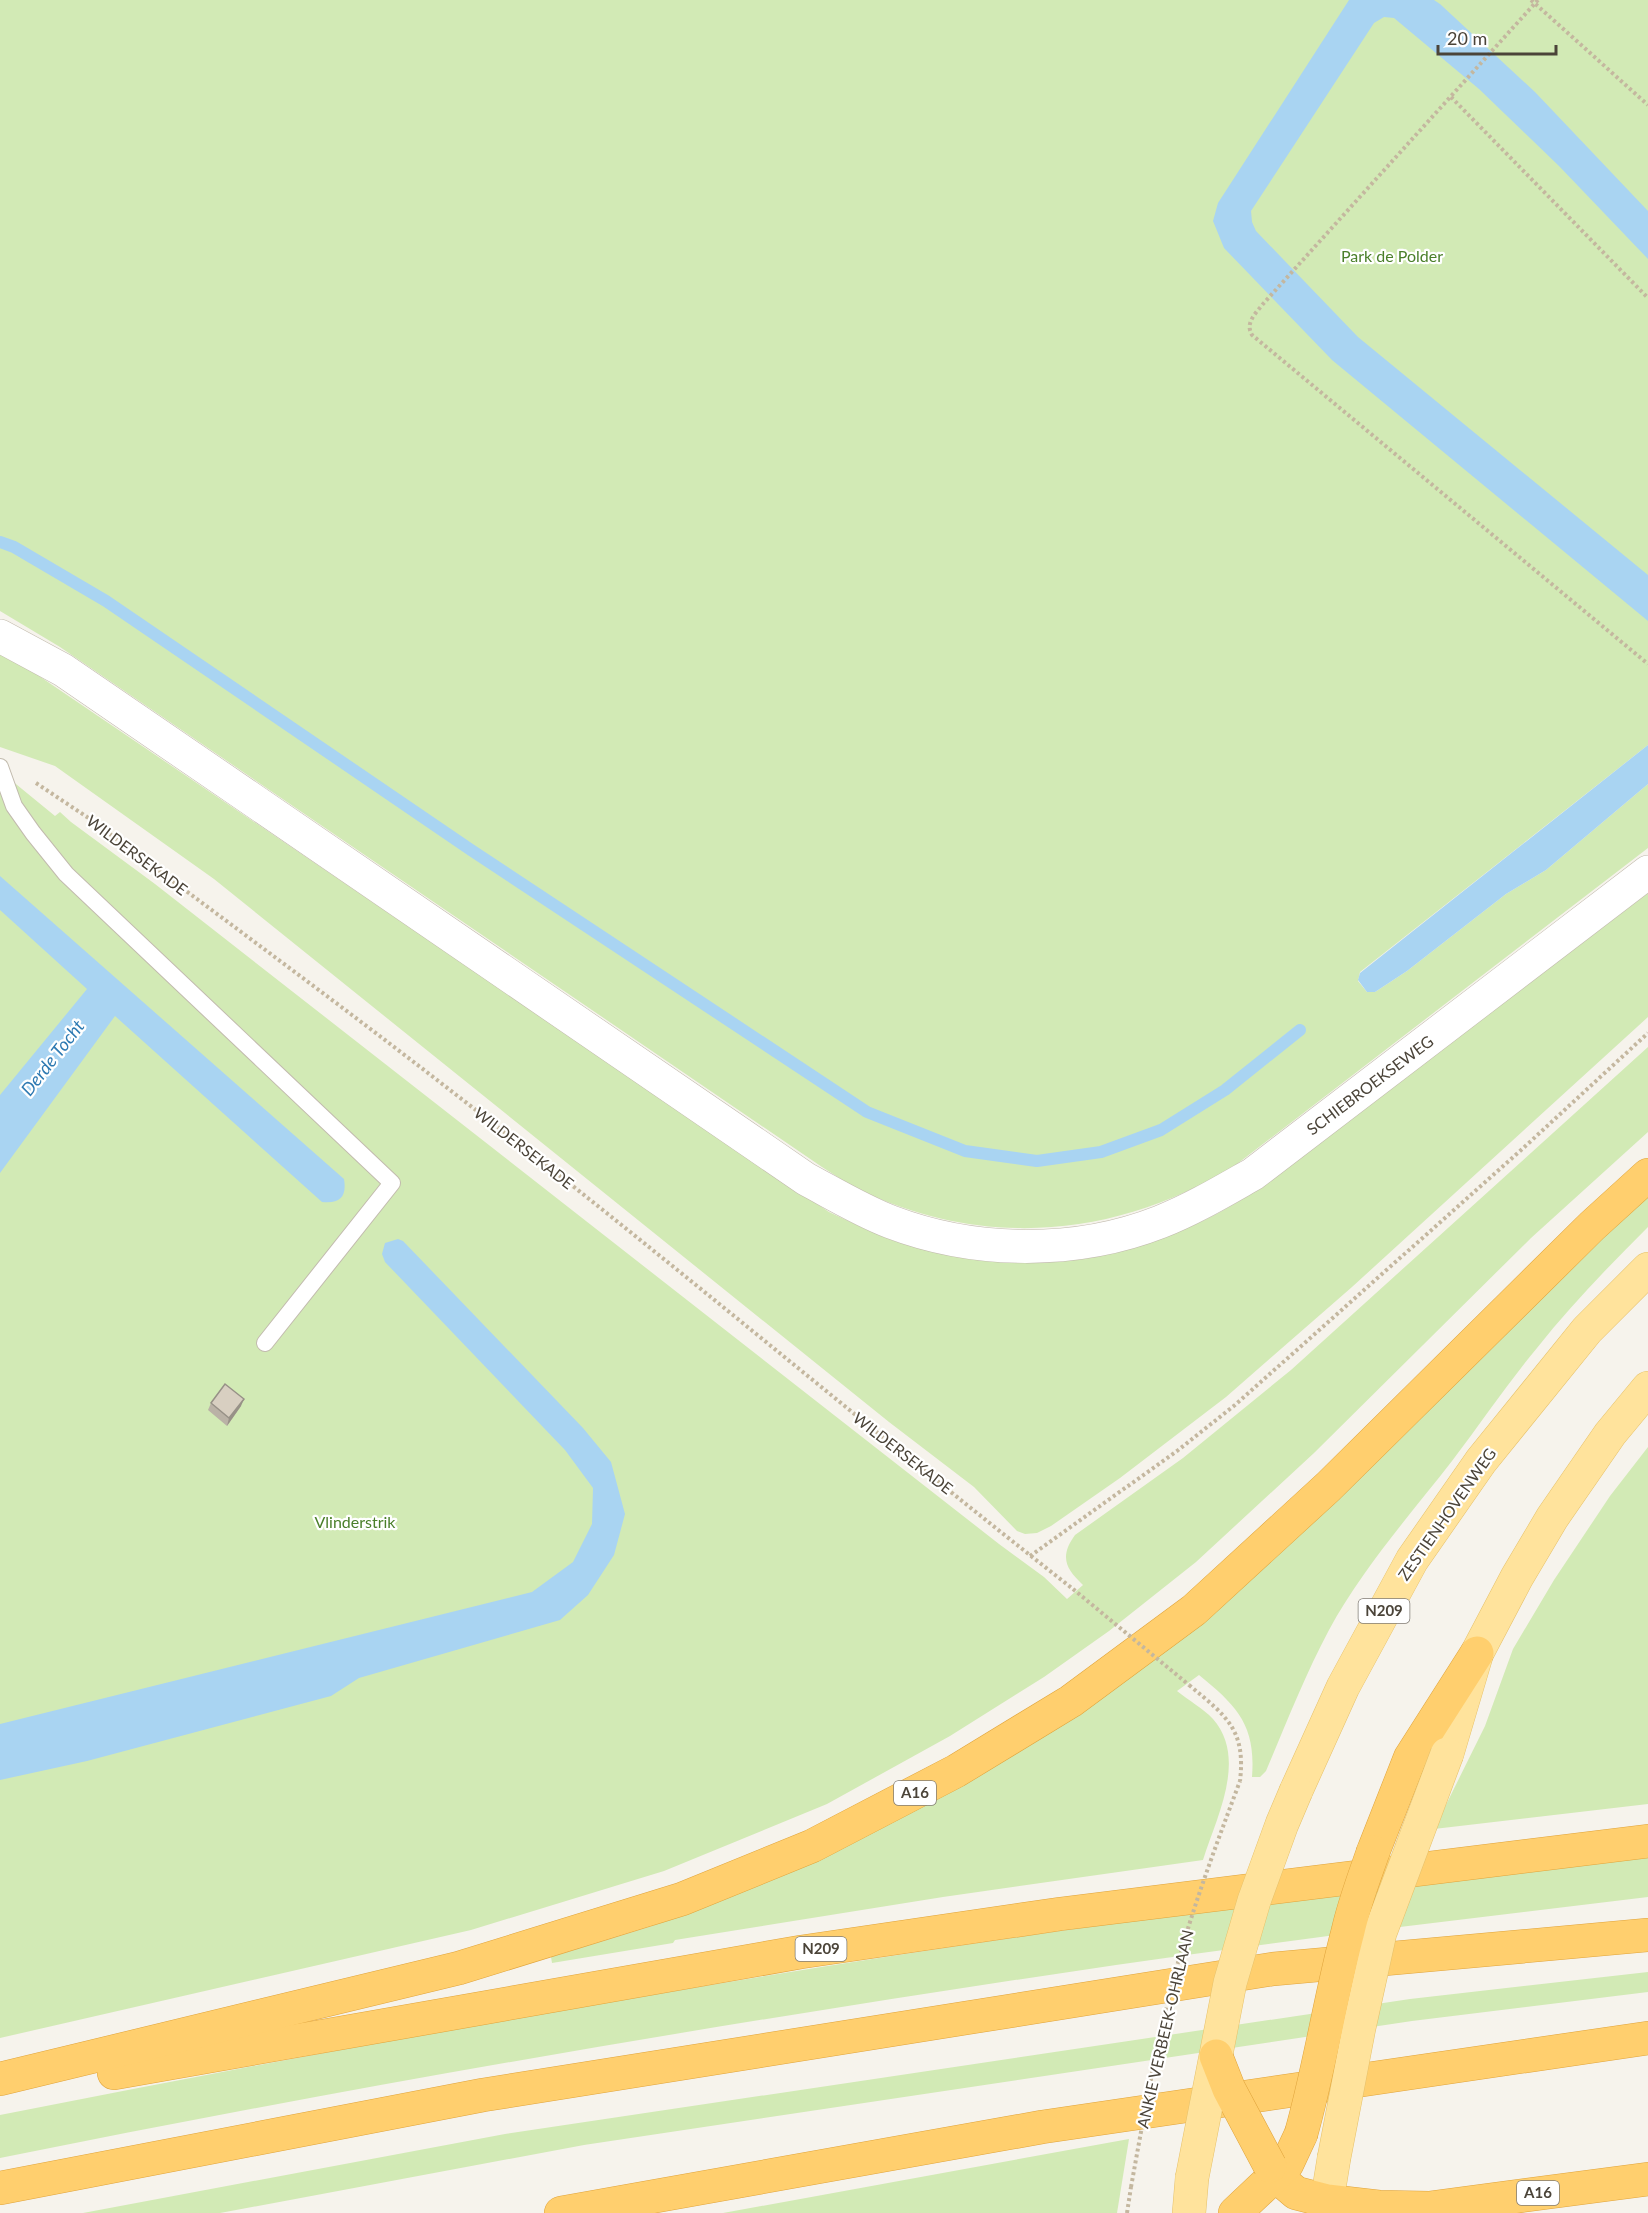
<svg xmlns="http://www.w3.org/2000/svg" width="1648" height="2213" font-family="Lato,sans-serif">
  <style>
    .green { fill: #d2eab5 }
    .water { fill: #a9d4f2 }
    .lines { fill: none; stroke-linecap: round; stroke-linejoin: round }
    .stream { stroke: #a9d4f2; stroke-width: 12 }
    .service-casing { stroke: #c2bbae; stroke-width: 18 }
    .minor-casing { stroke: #c2bbae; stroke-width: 34 }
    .primary-casing { stroke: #e6c16a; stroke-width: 34 }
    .motorway-casing { stroke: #e0a43c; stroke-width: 34 }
    .path { stroke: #c4b79f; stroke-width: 4; stroke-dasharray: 3 3; stroke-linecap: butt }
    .service { stroke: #fff; stroke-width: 16 }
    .minor { stroke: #fff; stroke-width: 33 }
    .primary { stroke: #ffe39c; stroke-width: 33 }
    .motorway { stroke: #ffcf6e; stroke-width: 33 }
    .primary-bridge-casing { stroke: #e6c16a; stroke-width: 34; stroke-linecap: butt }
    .motorway-bridge-casing { stroke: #e0a43c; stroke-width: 34; stroke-linecap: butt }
    .path-bridge { stroke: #c4b79f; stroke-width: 4; stroke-dasharray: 3 3; stroke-linecap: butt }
    .primary-bridge { stroke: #ffe39c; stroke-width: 33 }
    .motorway-bridge { stroke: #ffcf6e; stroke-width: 33 }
    .wall { fill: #bab2a6 }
    .shaded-wall { fill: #979187 }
    .building { fill: #d8cfc1; stroke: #979187; stroke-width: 1.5 }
    .labels { text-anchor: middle; stroke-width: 4.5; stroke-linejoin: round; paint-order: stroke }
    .shield { fill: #fff; stroke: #817c74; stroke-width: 1.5 }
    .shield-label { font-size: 15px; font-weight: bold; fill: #4b4439 }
    .park-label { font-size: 16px; fill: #4a7f2a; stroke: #fff }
    .street-label { font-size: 16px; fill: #4b4439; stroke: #fff }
    .water-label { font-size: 18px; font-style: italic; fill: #2e7ab2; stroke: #fff }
  </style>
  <rect width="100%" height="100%" fill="#f6f3ec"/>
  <g class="green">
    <path d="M0,0H1648V745L1360,972L1358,981L1367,992H1375L1407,971L1506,894L1546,870L1648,784V848L1237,1164C1121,1237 987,1250 862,1191C848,1184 835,1175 822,1167L60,647L0,611Z"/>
    <path d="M0,652L14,659L829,1212C853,1223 878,1236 904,1244C1031,1283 1150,1261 1260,1188L1648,893V1017L1352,1287L1226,1397L1120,1478L1051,1526L1037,1533L1025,1534L1017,1531L974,1487L889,1422L214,879L55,766L0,747Z"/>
    <path d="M0,771L55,816L60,812L71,822L155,884L999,1544L1044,1577L1067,1599L1083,1585C1066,1569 1059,1557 1075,1535L1183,1458L1291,1370L1648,1047V1132L1531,1238L1314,1453L1196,1562L1109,1631L1044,1677L950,1736L827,1804L664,1871L471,1930L0,2038Z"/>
    <path d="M1648,1195V1227C1609,1266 1571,1305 1537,1348C1507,1384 1481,1423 1452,1461C1410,1515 1362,1569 1329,1630C1305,1675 1286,1724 1266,1771L1260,1777H1252C1256,1725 1237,1706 1199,1675L1177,1691C1189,1701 1203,1708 1213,1719C1248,1759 1216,1818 1203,1860L943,1897L675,1940L673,1943L552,1963L551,1957L652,1926L753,1887L993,1767L1494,1341Z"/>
    <path d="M1648,1447V1804L1434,1829L1485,1726L1513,1649L1554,1580L1610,1496Z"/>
    <path d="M1648,1855V1897C1470,1919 1292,1939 1116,1965C742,2020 370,2083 0,2158V2115C370,2042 742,1975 1116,1923C1293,1898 1471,1877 1648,1855Z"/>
    <path d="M1648,1972V1992L1412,2021L584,2145L220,2213H83L505,2134L1410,1999Z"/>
    <path d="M1129,2139L1117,2213H723Z"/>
  </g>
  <g class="water">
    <path d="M1349,0H1434L1440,4L1535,92L1648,211V259L1559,166L1479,89L1394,18L1384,17L1374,23L1251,211L1252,222L1256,231L1358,337L1648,575V621L1332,360L1224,248L1213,221L1218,203Z"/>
    <path d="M1648,745V784L1546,870L1506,894L1407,971L1375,992H1367L1358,980L1360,973Z"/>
    <path d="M0,876L344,1179C347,1197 340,1204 322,1202L115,1016L0,1173V1095L87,989L0,910Z"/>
    <path d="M398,1239L403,1241L583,1428L611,1462L625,1514L614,1555L588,1595L560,1620L359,1678L331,1696L87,1761L0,1780V1724L532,1592L573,1562L592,1524L593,1488L565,1450L385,1262L382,1254L385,1243Z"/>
  </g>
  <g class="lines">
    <path class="stream" d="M0,542L14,547L106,601L471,850L867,1112L965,1151L1037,1161L1101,1152L1161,1130L1225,1090L1300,1030"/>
    <defs>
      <path id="service" d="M0,767L14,806L33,833L66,874L392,1183L265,1343"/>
      <path id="minor" d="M0,636L63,670L806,1179C834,1194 862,1211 891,1222C975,1254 1076,1255 1160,1222C1193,1209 1223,1191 1253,1174L1648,872"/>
      <g id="primary">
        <path d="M1447,1754L1477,1653L1517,1577L1552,1518L1610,1434L1648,1388"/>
        <path d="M1296,1791L1343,1687L1412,1560L1481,1461L1587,1330L1648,1269"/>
        <path d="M1327,2201L1334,2158"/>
        <path d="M1189,2213L1192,2178"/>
      </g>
      <g id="motorway">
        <path d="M1373,1852L1410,1758L1477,1653"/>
        <path d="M114,2073L801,1952L1060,1914L1648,1841"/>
        <path d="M0,2079L459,1968L682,1899L812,1846L956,1771L1071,1701L1194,1610L1328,1487L1592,1226L1648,1175"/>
        <path d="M1270,2166L1276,2176L1296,2193L1327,2201L1379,2207L1429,2208L1648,2179"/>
        <path d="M0,2188L483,2095L1273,1969L1648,1935"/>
        <path d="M561,2213L1042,2127L1648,2038"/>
        <path d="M1235,2213L1287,2164L1301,2134"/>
      </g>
    </defs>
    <use href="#service" class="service-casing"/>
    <use href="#minor" class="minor-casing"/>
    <use href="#primary" class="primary-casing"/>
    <use href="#motorway" class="motorway-casing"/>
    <g class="path">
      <path d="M1531,0L1648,105"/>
      <path d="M1538,0L1263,304C1255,314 1245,323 1252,335L1648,664"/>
      <path d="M1451,97L1648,298"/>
      <path d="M36,783L87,817C211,910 337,1002 459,1097C667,1257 866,1427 1073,1589"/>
      <path d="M1030,1556L1177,1451L1235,1405L1519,1152L1648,1033"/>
      <path d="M1189,1685C1226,1716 1246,1729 1240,1781"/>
      <path d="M1127,2213L1131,2187"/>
    </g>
    <use href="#service" class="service"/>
    <use href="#minor" class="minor"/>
    <use href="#primary" class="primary"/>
    <use href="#motorway" class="motorway"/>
    <defs>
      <g id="primary-bridge">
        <path d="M1334,2158L1359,2028L1380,1933L1447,1754"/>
        <path d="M1192,2178L1230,1983L1254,1901L1282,1824L1296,1791"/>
      </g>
      <g id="motorway-bridge">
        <path d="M1216,2056L1229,2089L1270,2166"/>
        <path d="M1301,2134C1320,2067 1330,1998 1348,1931C1354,1904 1364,1878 1373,1852"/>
      </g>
    </defs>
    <use href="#primary-bridge" class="primary-bridge-casing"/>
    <use href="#motorway-bridge" class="motorway-bridge-casing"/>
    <g class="path-bridge">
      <path d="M1073,1589L1189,1685"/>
      <path d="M1131,2187C1145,2110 1158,2033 1179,1959C1196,1898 1218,1840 1240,1781"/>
    </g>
    <use href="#primary-bridge" class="primary-bridge"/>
    <use href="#motorway-bridge" class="motorway-bridge"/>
  </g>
  <path class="wall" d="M211,1403L241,1406L227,1426L208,1410Z"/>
  <path class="shaded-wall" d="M244,1399L241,1406L227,1426L229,1418Z"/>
  <path class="building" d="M225,1384L244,1399L229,1418L211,1403Z"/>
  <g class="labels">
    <g class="shield">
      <rect x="1358.5" y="1599" width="51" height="24" rx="4.5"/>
      <rect x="894" y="1781" width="42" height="24" rx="4.5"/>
      <rect x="795.5" y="1937" width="51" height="24" rx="4.5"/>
      <rect x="1517" y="2181" width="42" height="24" rx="4.5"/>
    </g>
    <g class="shield-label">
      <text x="1384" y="1616">N209</text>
      <text x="915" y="1798">A16</text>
      <text x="821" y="1954">N209</text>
      <text x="1538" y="2198">A16</text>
    </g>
    <g class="park-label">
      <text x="1392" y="262">Park de Polder</text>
      <text x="355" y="1528">Vlinderstrik</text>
    </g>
    <g class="street-label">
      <text transform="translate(137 855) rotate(37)" y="6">WILDERSEKADE</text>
      <text transform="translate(1370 1085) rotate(-37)" y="6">SCHIEBROEKSEWEG</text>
      <text transform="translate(524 1148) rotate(38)" y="6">WILDERSEKADE</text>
      <text transform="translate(903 1453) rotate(38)" y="6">WILDERSEKADE</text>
      <text transform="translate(1447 1514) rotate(-55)" y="6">ZESTIENHOVENWEG</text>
      <text transform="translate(1165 2029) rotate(-77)" y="6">ANKIE VERBEEK-OHRLAAN</text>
    </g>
    <g class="water-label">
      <text transform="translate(53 1058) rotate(-52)" y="6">Derde Tocht</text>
    </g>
  </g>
  <path d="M1438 45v9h118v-9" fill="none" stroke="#4b4439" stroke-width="3"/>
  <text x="1447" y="45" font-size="18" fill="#4b4439" stroke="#ffffff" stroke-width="4.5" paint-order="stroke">20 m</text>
</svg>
